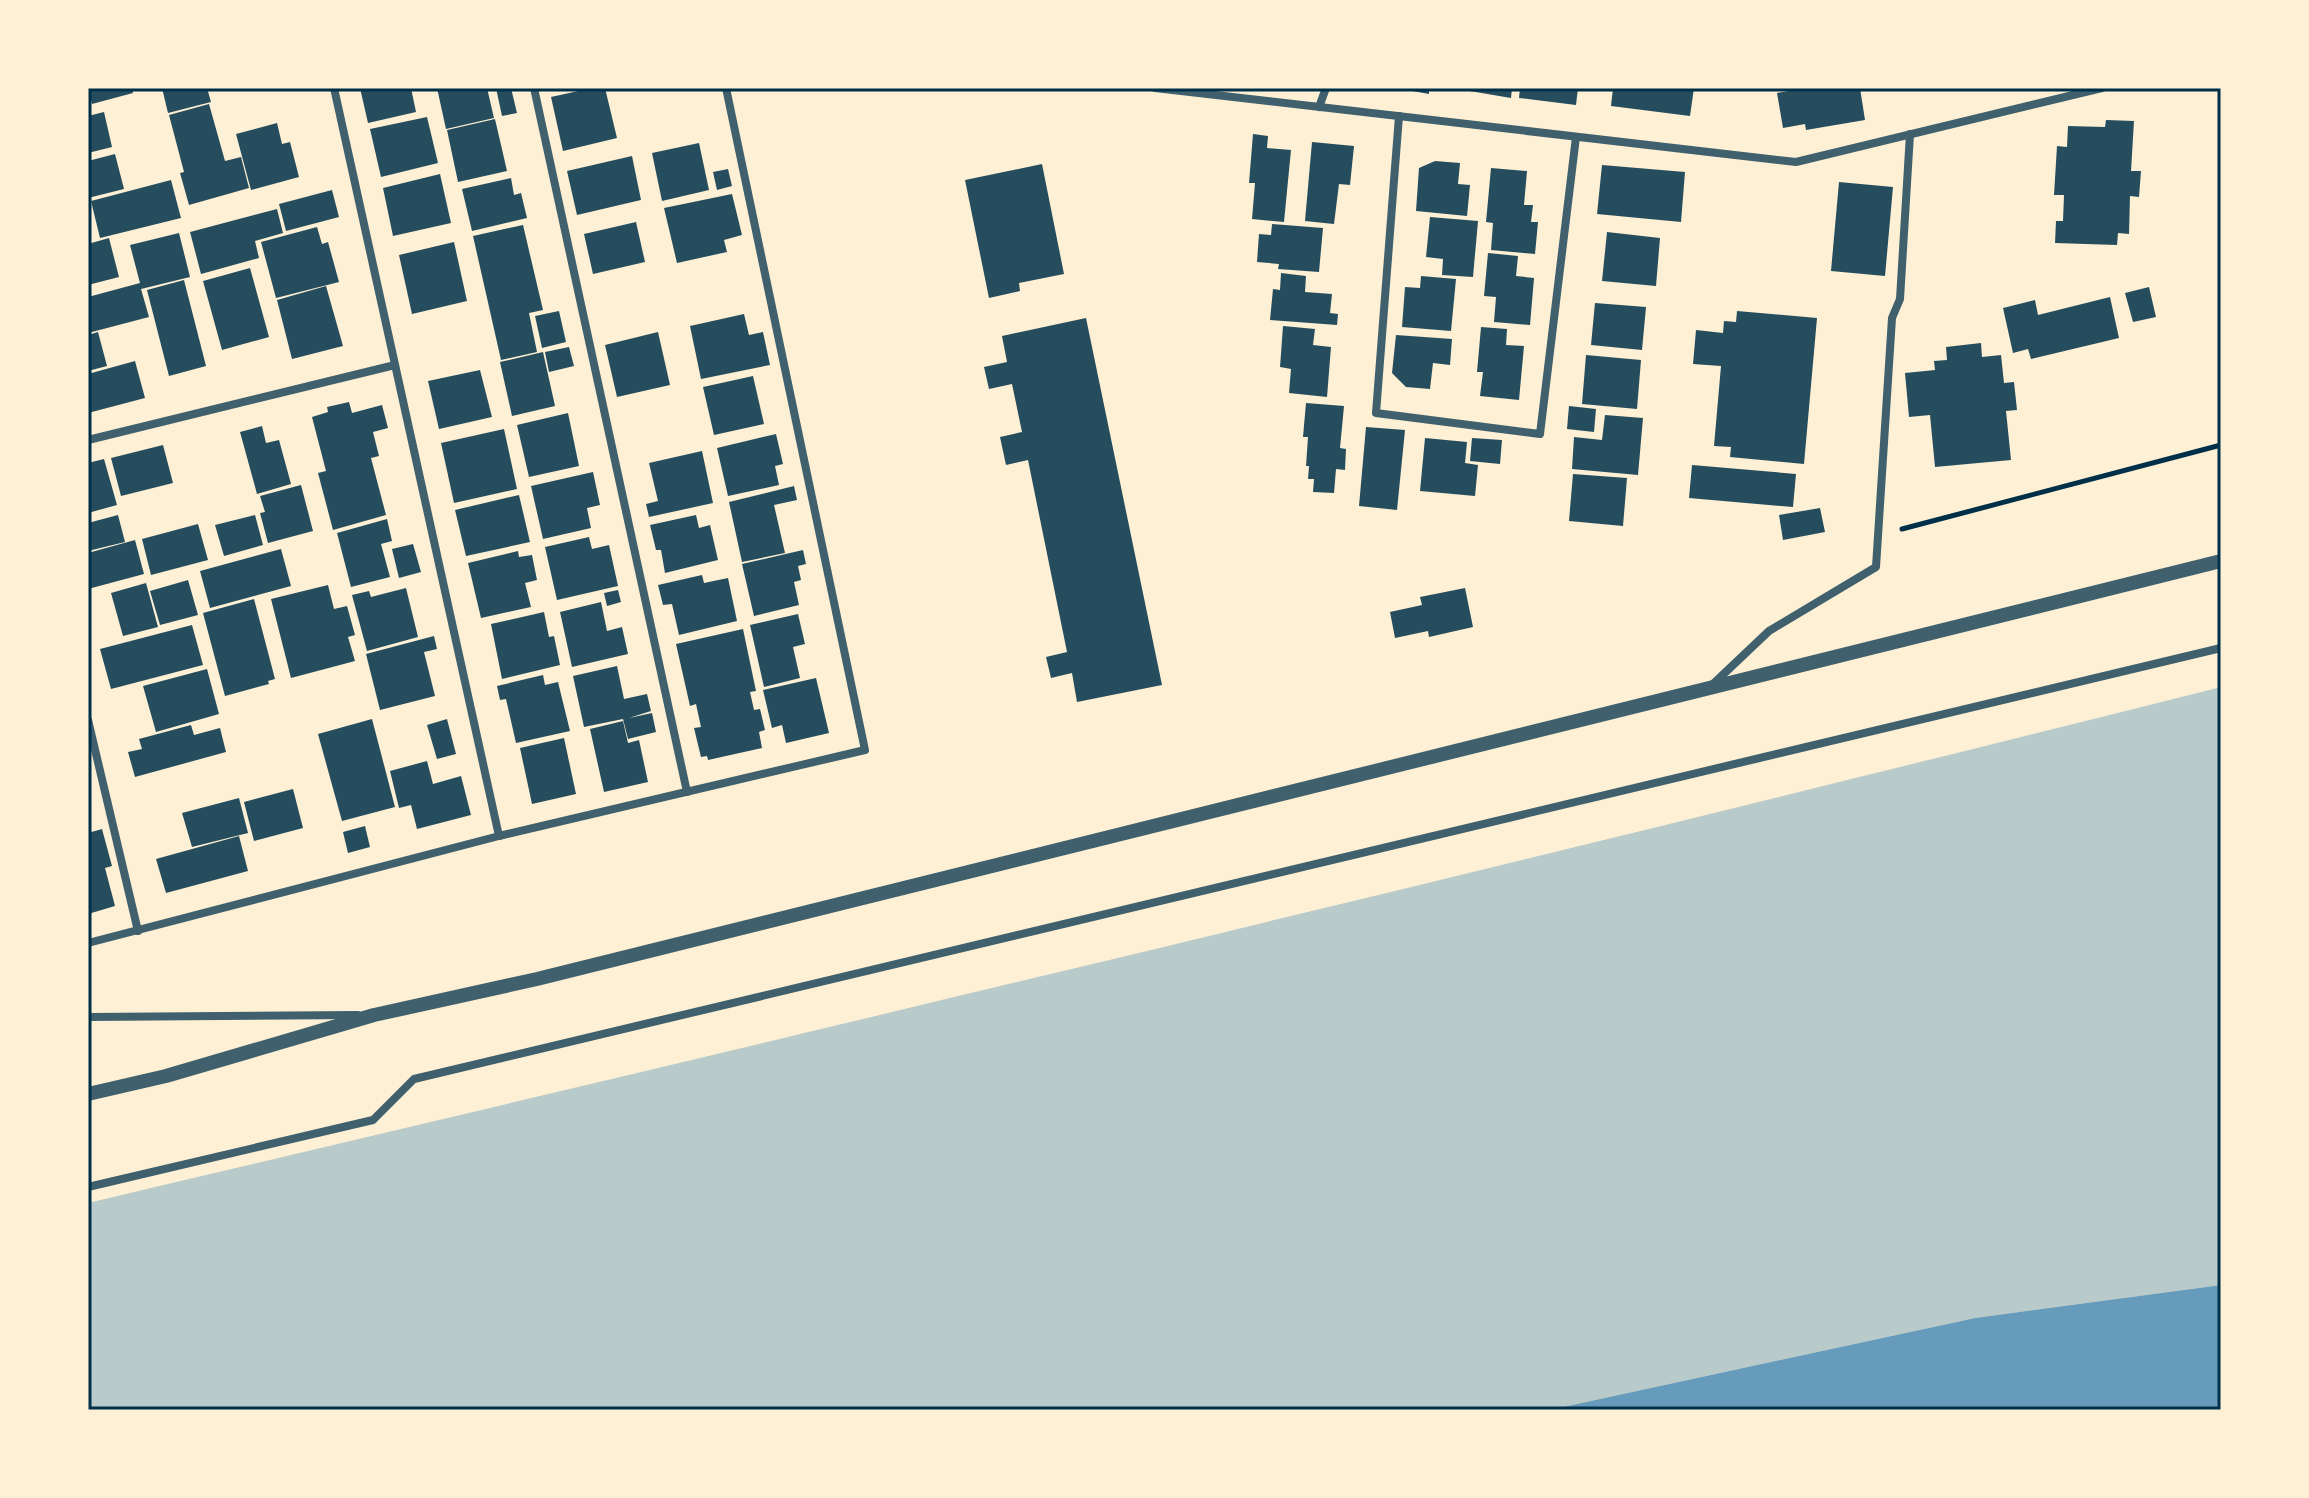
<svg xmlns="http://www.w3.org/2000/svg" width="2309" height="1498" font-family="'Times New Roman',serif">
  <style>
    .green { fill: #b9caca }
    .water { fill: #669bbc }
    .building { fill: #264d5e }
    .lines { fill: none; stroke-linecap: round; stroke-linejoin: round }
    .path { stroke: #003049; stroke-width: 5 }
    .minor { stroke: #3f606c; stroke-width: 8 }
    .tertiary { stroke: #3f606c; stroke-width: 14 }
    .neatline { fill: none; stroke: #003049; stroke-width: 3 }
  </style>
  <rect width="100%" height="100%" fill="#fdf0d5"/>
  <path class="green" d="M2221,687V1285L1975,1318L1549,1410H88V1203C800,1035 1512,865 2221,687Z"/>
  <path class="water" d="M2221,1285V1410H1549L1975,1318Z"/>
  <g class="building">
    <path d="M88,88H132L133,93L92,104Z"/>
    <path d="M162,88H207L211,102L168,113Z"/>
    <path d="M360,88H411L416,112L368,123Z"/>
    <path d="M437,88H487L494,118L446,129Z"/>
    <path d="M496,88H511L517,113L502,116Z"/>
    <path d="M592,88H605L617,138L563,151L551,97Z"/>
    <path d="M1396,88H1429V94Z"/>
    <path d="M1452,88H1512L1511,98Z"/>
    <path d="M1520,88H1578L1576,105L1519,98Z"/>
    <path d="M1613,88H1694L1690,116L1611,106Z"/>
    <path d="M1788,88H1860L1865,120L1806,130L1805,124L1783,128L1777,93L1789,91Z"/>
    <path d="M209,104L225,161L241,157L249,188L189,205L180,173L184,172L169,115Z"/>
    <path d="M104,112L112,147L88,153V116Z"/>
    <path d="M427,117L438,163L381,177L370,129Z"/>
    <path d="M495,119L507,171L458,182L447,130Z"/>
    <path d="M2106,120L2134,121L2131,171H2141L2139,197L2130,196L2129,234L2118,233L2117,245L2055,243L2056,221H2063L2064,195H2054L2057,146L2067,147L2068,126L2105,127Z"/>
    <path d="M277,123L282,144L290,142L299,177L251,190L236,134Z"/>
    <path d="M1253,134L1268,136L1267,148L1291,150L1284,222L1252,219L1255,183H1249Z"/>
    <path d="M1312,142L1354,146L1350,185L1339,184L1334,224L1305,221Z"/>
    <path d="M699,143L709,190L662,201L652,153Z"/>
    <path d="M115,154L124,189L88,198V161Z"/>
    <path d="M632,156L641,200L577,215L567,171Z"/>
    <path d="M1435,161L1460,163L1458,184L1470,185L1467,216L1416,211L1419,168Z"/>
    <path d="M1042,164L1064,274L1019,283L1020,291L989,298L965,180Z"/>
    <path d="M1602,165L1685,172L1681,222L1597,214Z"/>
    <path d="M1491,168L1527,171L1524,205H1533L1531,222H1538L1535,254L1491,250L1493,223L1486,222Z"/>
    <path d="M728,169L732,186L717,190L713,172Z"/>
    <path d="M440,174L451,223L393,236L383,188Z"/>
    <path d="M511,178L514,195L521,193L527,218L472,231L462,189Z"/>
    <path d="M171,180L181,218L100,238L91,201Z"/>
    <path d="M1839,182L1893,187L1885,276L1831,271Z"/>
    <path d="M332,190L339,217L286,231L279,204Z"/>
    <path d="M732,194L742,235L724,240L727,252L677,263L664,208Z"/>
    <path d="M277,209L283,233L255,241L259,258L201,274L190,232Z"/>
    <path d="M1430,217L1478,221L1473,277L1442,275L1443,259L1426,257Z"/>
    <path d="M636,222L645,262L593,274L584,234Z"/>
    <path d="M1272,224L1323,228L1319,272L1278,269L1279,264L1257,262L1259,234L1271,235Z"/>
    <path d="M523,225L543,310L529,313L537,352L501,360L473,236Z"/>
    <path d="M317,227L322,244L328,242L339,282L276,298L261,242Z"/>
    <path d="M1607,232L1660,238L1656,286L1602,281Z"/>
    <path d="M179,233L190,277L141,289L149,317L88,333V297L140,283L130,245Z"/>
    <path d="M109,238L119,277L88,285V244Z"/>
    <path d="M454,242L467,301L412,314L399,255Z"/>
    <path d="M1488,253L1518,256L1516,276L1534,278L1530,325L1494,322L1496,297L1484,296Z"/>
    <path d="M250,268L269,337L222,350L203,281Z"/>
    <path d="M1281,273L1306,276L1305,292L1332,294L1330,313L1338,314L1337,325L1270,320L1273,289L1280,290Z"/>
    <path d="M1421,276L1456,279L1451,331L1402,327L1405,287L1420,288Z"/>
    <path d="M184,280L206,366L169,376L147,290Z"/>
    <path d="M326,286L343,346L292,359L277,300Z"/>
    <path d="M2149,287L2156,317L2133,322L2125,293Z"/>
    <path d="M2110,297L2119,338L2031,359L2028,349L2013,353L2003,308L2035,300L2038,315Z"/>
    <path d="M1595,303L1646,307L1642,350L1591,345Z"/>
    <path d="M559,311L566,342L542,348L535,316Z"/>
    <path d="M1737,311L1817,318L1804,464L1730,457L1731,447L1714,446L1721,366L1693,364L1696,330L1723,333L1724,321L1736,322Z"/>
    <path d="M744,314L749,335L763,332L770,365L701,379L690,326Z"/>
    <path d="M1086,318L1162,685L1077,702L1072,673L1051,678L1046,657L1067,652L1028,460L1006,465L1000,437L1022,432L1012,384L989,389L984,367L1007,362L1002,336Z"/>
    <path d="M1283,326L1315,329L1313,345L1331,347L1327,397L1289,393L1291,369L1280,367Z"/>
    <path d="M1481,327L1507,329L1506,345L1524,346L1519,400L1480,396L1483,372H1477Z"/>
    <path d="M98,332L107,366L88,371V335Z"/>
    <path d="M658,332L670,385L617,397L605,345Z"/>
    <path d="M1396,335L1452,339L1450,365L1433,363L1430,389L1406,387L1392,373Z"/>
    <path d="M1981,343L1982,357L2001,355L2004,383L2014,382L2017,410L2006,411L2011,460L1935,467L1930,415L1909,417L1905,373L1935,370L1934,361L1947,360L1946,347Z"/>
    <path d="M569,347L574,366L549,372L545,352Z"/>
    <path d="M543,352L555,406L512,416L500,362Z"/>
    <path d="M1586,355L1641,360L1637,409L1582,404Z"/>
    <path d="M135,361L145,398L88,413V374Z"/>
    <path d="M480,370L492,417L439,429L428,381Z"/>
    <path d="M753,376L764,424L714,435L703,387Z"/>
    <path d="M349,402L352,413L382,405L388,428L373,432L379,456L371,458L386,515L333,530L318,473L326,471L312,417L328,412L327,407Z"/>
    <path d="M1306,403L1344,406L1340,448L1346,449L1345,470L1336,469L1334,493L1313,492L1314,479H1308L1309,466H1306L1308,437H1303Z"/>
    <path d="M1569,406L1596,409L1594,432L1567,429Z"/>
    <path d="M568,413L579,466L529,477L517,425Z"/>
    <path d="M1605,415L1643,418L1638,475L1572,469L1574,437L1602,440Z"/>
    <path d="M262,426L266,443L279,440L291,484L257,494L240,432Z"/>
    <path d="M1366,427L1405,430L1397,510L1359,506Z"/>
    <path d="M504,429L517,489L454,503L441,443Z"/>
    <path d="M776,434L783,464L775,466L779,485L728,496L717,448Z"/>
    <path d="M1425,438L1467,442L1465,463L1478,465L1475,496L1420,491Z"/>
    <path d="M1472,438L1502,440L1500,464L1470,461Z"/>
    <path d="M163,445L173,483L121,496L111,458Z"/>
    <path d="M702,451L713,503L649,517L646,504L658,501L649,463Z"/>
    <path d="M104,459L117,505L88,513V463Z"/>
    <path d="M1692,465L1796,474L1793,507L1689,498Z"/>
    <path d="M593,472L600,505L587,508L591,528L543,539L531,486Z"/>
    <path d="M1573,474L1627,478L1623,526L1569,521Z"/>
    <path d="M301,485L313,531L268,543L260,513L265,512L260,496Z"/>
    <path d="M794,486L797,500L774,505L785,553L742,562L729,502Z"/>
    <path d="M519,495L530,542L466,556L455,510Z"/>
    <path d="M1820,508L1825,532L1783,540L1779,515Z"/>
    <path d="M118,515L125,542L88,551V523Z"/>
    <path d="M255,515L263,545L224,556L215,525Z"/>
    <path d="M696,515L699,528L710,525L718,560L665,573L661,550H656L650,525Z"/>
    <path d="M387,519L392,541L381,544L390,577L351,587L337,533Z"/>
    <path d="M198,524L208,560L151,575L142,539Z"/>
    <path d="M589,537L592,549L609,545L618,586L557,600L545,547Z"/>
    <path d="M135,540L144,574L88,589V553Z"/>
    <path d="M413,544L421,572L399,578L392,549Z"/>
    <path d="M281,549L291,586L210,608L200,571Z"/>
    <path d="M803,550L806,564L798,566L801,580L794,582L799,605L754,616L742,564Z"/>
    <path d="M518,551L519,557L532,555L537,580L525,583L531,607L481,618L468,563Z"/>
    <path d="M702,575L704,583L728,578L737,621L679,635L672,604L663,605L658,585Z"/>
    <path d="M188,580L198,615L160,625L150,591Z"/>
    <path d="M146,583L158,627L123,636L111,593Z"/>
    <path d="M328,585L334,609L347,606L355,635L348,637L355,661L291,678L271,599Z"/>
    <path d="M406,588L418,637L367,651L352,595L369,591L371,597Z"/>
    <path d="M1465,588L1473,627L1429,637L1428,631L1395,638L1390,612L1422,605L1420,597Z"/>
    <path d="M618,590L621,602L607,606L604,593Z"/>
    <path d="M254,599L275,679L268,681L269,684L225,696L203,613Z"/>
    <path d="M601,602L607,631L622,627L628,654L572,667L560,612Z"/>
    <path d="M544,612L549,637L554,636L560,665L502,679L491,624Z"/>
    <path d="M798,614L805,644L793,647L800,678L764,687L750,625Z"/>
    <path d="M192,625L203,665L111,689L100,649Z"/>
    <path d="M743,629L756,691L750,692L754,710L760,709L765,730L759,732L762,748L708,760L707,756L701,757L694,728L701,727L696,704L690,706L676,644Z"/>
    <path d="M434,636L437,649L424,652L435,696L380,710L366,654Z"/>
    <path d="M617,666L624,699L647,694L651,711L629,718L652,713L656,732L628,739L623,719L584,727L573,676Z"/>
    <path d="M207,669L219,714L156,732L143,686Z"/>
    <path d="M543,675L545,685L558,682L570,731L516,743L506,699L500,700L497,686Z"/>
    <path d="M816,678L829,733L786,743L782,725L772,728L763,690Z"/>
    <path d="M372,719L395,807L342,821L318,734Z"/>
    <path d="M447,719L456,754L437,759L427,725Z"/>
    <path d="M623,721L628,743L639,740L648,782L604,792L590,729Z"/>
    <path d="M191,725L194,735L220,728L226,752L135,777L128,752L142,749L139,739Z"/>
    <path d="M564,738L576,794L532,804L520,748Z"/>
    <path d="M427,761L433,784L461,776L471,815L417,829L411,805L399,808L390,771Z"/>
    <path d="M293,789L303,828L254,841L244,802Z"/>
    <path d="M239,798L248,833L192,847L182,813Z"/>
    <path d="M365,826L370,847L348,853L343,832Z"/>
    <path d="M102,829L112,866L105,868L115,906L88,914V833Z"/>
    <path d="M239,836L248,871L166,893L156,859Z"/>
  </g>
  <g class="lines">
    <path class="path" d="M1902,529L2221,445"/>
    <g class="minor">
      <path d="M334,88L499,836"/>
      <path d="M534,88L687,792"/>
      <path d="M1155,88L1796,162L2102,88"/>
      <path d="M1319,107L1326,88"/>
      <path d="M1399,116L1376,413L1540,434L1576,137"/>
      <path d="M88,440L395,365"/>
      <path d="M1712,685L1769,631L1876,567L1892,318L1900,299L1910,134"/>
      <path d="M88,720L138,931"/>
      <path d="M88,943L499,836L865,750L726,88"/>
      <path d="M88,1017L358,1015"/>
      <path d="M88,1187L373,1120L414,1079L2221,648"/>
    </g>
    <path class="tertiary" d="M88,1094L166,1076L374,1015L537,979L2221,561"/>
  </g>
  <rect width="2309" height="1498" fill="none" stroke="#fdf0d5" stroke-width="180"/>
  <rect x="90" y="90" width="2129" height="1318" class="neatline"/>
</svg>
